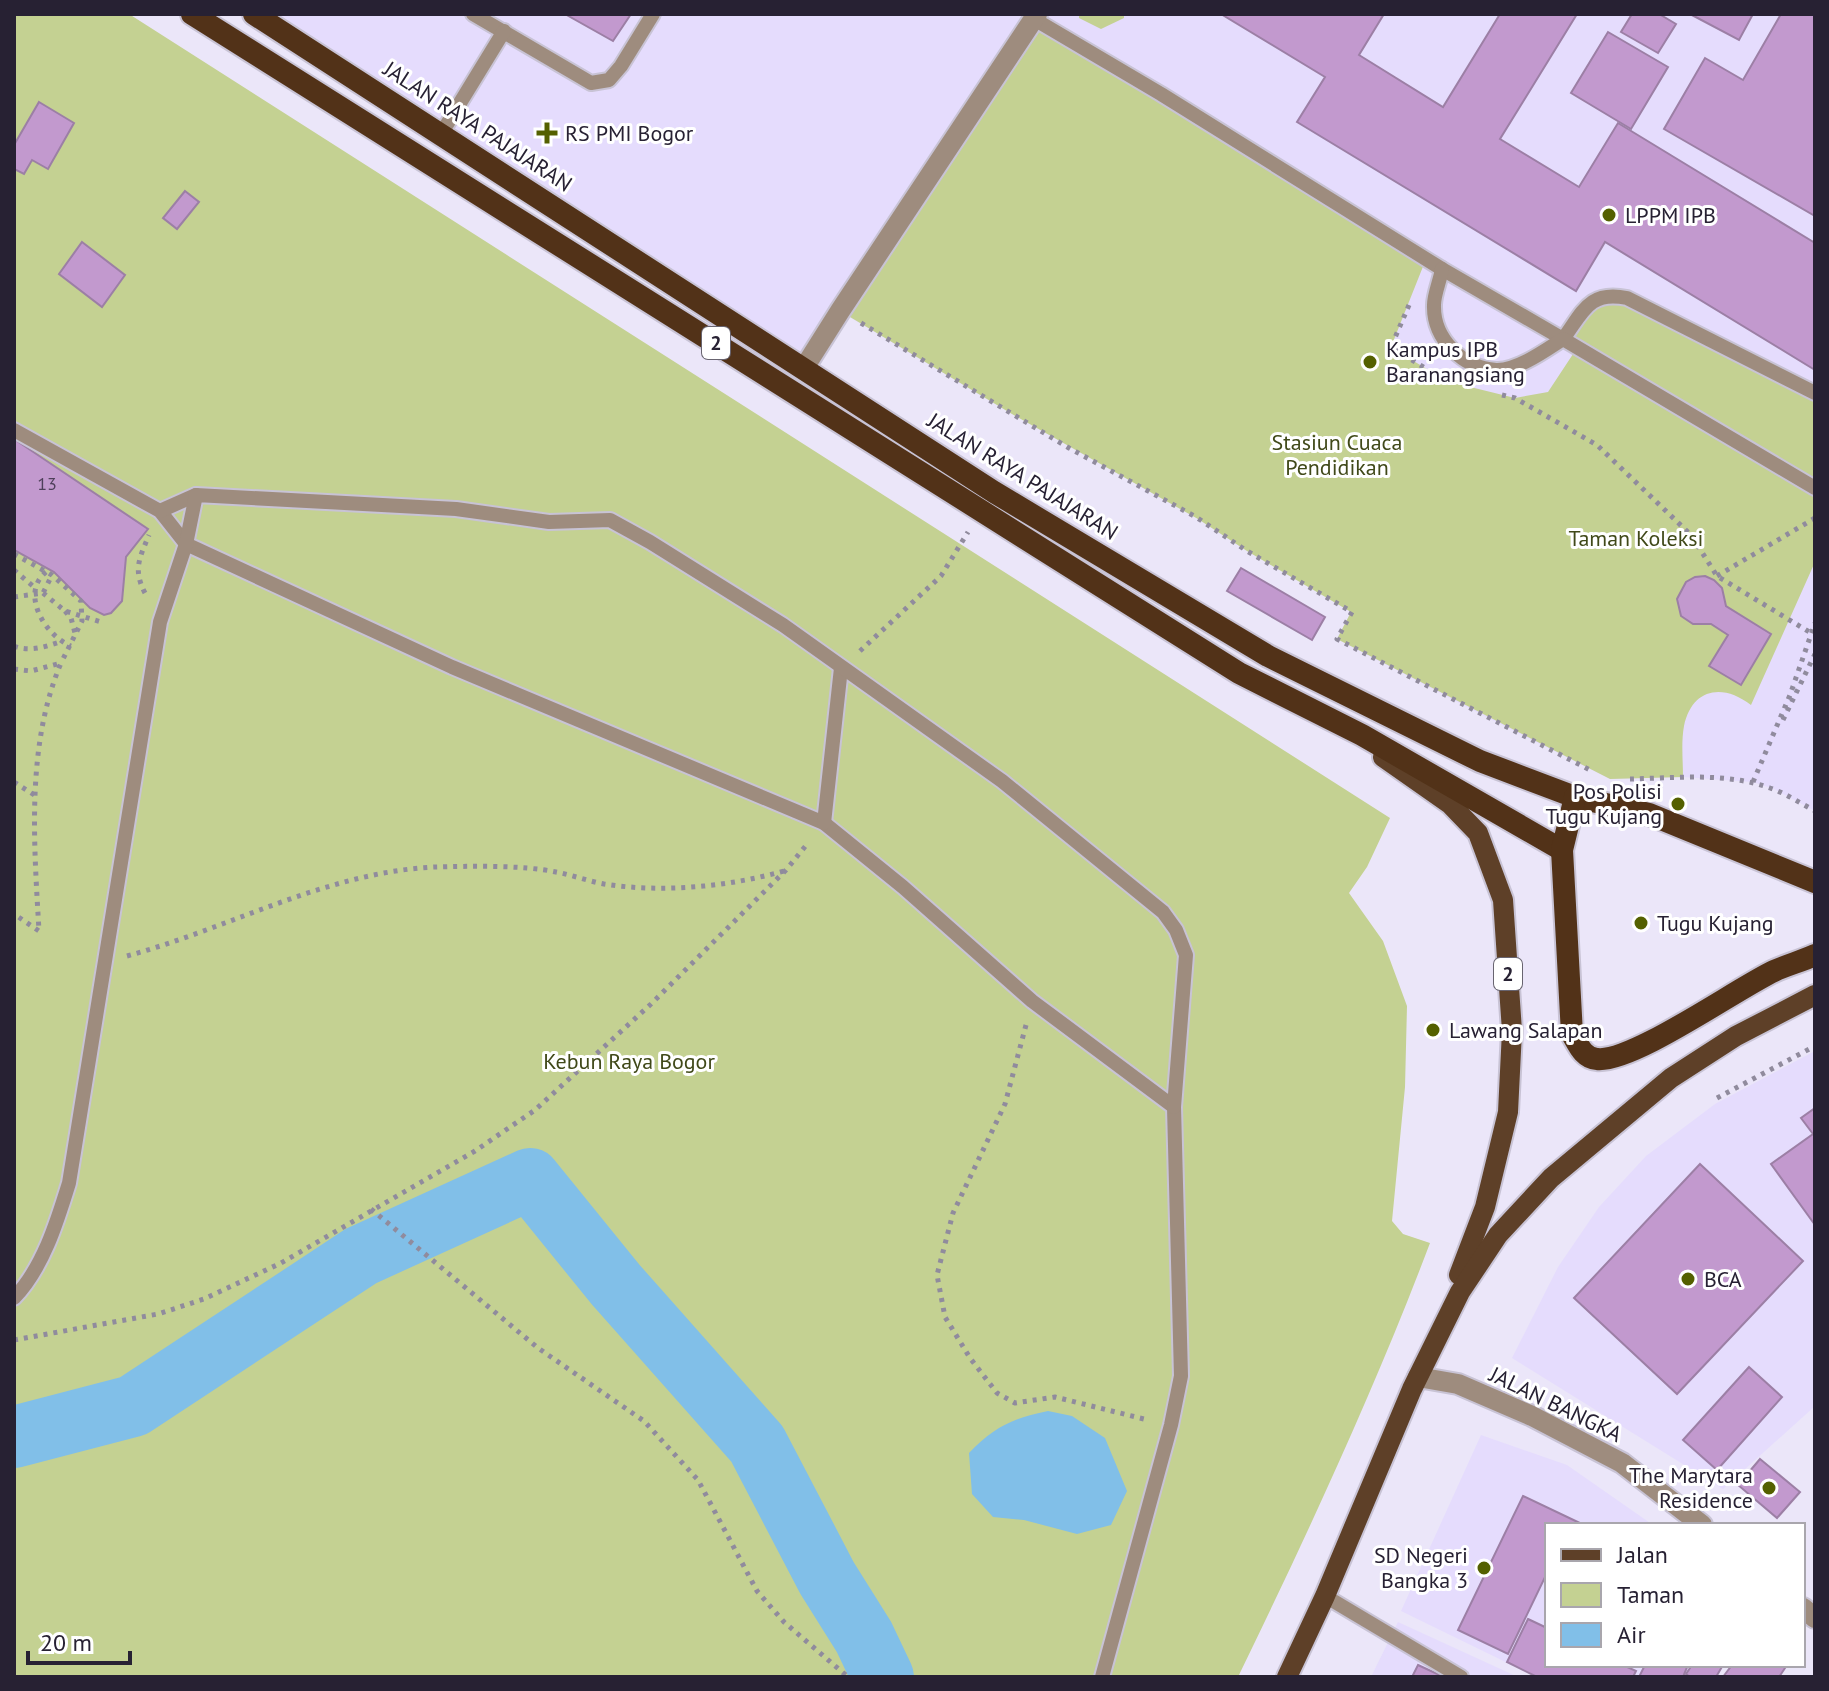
<svg xmlns="http://www.w3.org/2000/svg" width="1829" height="1691" font-family="'PT Sans',sans-serif">
  <style>
    .built { fill: #e5dcfd }
    .green { fill: #c4d192 }
    .water { fill: #81bfe8 }
    .lines { fill: none; stroke-linecap: round; stroke-linejoin: round }
    .river { stroke: #81bfe8; stroke-width: 62 }
    .building { fill: #c299ce; stroke: #9c7fa5; stroke-width: 2 }
    .service-casing { stroke: #c8c3d5; stroke-width: 18 }
    .tertiary-casing { stroke: #c8c3d5; stroke-width: 24 }
    .primary-casing { stroke: #c8c3d5; stroke-width: 24 }
    .trunk-casing { stroke: #c8c3d5; stroke-width: 26 }
    .path { stroke: #908b9d; stroke-width: 5; stroke-dasharray: 4 6; stroke-linecap: butt }
    .service { stroke: #9e8c7e; stroke-width: 14 }
    .tertiary { stroke: #9e8c7e; stroke-width: 20 }
    .primary { stroke: #5e4028; stroke-width: 20 }
    .trunk { stroke: #523218; stroke-width: 22 }
    .poi-dot { fill: #546000; stroke: #fff; stroke-width: 3 }
    .labels { text-anchor: middle; stroke-width: 6; stroke-linejoin: round; paint-order: stroke }
    .number-label { font-size: 18px; fill: #4e3f5a }
    .shield { fill: #fff; stroke: #686470; stroke-width: 2 }
    .shield-label { font-size: 20px; font-weight: bold; fill: #272133 }
    .street-label { font-size: 22px; fill: #272133; stroke: #fff }
    .poi-label { font-size: 22px; fill: #272133; stroke: #fff; text-anchor: start }
    .park-label { font-size: 22px; fill: #404919; stroke: #fff }
  </style>
  <rect width="100%" height="100%" fill="#ebe6f9"/>
  <g class="built">
    <path d="M254,14H1815V811L1774,789L1753,782L1683,777L1610,779L1488,718L1337,639L1351,612L1247,551L1198,519L1012,414L841,312L804,368Z"/>
    <path d="M1815,1051V1406L1723,1489L1512,1358L1558,1267L1599,1207L1646,1156L1715,1104Z"/>
    <path d="M1481,1435L1567,1465L1653,1525H1547V1665H1690L1685,1677H1536L1401,1611Z"/>
    <path d="M1398,1622L1518,1677H1371Z"/>
  </g>
  <g class="green">
    <path d="M14,14H129L1390,818L1367,867L1349,893L1383,941L1407,1006L1405,1087L1392,1221L1403,1234L1430,1243C1374,1391 1307,1535 1238,1677H14Z"/>
    <path d="M1079,14H1124V18L1101,29L1079,18Z"/>
    <path d="M1034,19L1426,259L1391,347L1446,381L1515,398L1548,392L1577,348L1563,339L1589,303L1611,295L1815,393V562L1751,705C1723,683 1692,688 1684,726C1681,742 1683,761 1683,777L1610,779L1337,639L1351,612L1247,551L1198,519L1012,414L840,311Z"/>
  </g>
  <path class="water" d="M1048,1411L1072,1416L1105,1438L1127,1491L1111,1525L1077,1534L1024,1520L993,1517L972,1494L969,1453C994,1427 1013,1418 1048,1411Z"/>
  <g class="lines">
    <path class="river" d="M14,1437L133,1406L361,1256L530,1179L616,1285L757,1444L827,1578L864,1637L883,1677"/>
  </g>
  <g class="building">
    <path d="M565,14H631L613,41Z"/>
    <path d="M1221,14H1384L1359,55L1443,107L1500,14H1577L1500,139L1579,187L1618,123L1815,243V370L1605,242L1576,291L1297,122L1325,77Z"/>
    <path d="M1632,14H1659L1676,24L1658,53L1621,32Z"/>
    <path d="M1690,14H1753L1739,40Z"/>
    <path d="M1781,14H1815V216L1664,129L1705,58L1743,80Z"/>
    <path d="M1608,32L1668,67L1631,129L1571,93Z"/>
    <path d="M39,102L74,123L48,169L32,160L24,174L14,169V145Z"/>
    <path d="M185,191L199,202L177,229L163,218Z"/>
    <path d="M82,242L125,275L102,307L59,274Z"/>
    <path d="M14,439L148,529L126,557L122,601L111,613L104,615L90,608L54,572L14,550Z"/>
    <path d="M1241,568L1325,617L1312,640L1227,591Z"/>
    <path d="M1705,576L1714,580L1722,588L1726,606L1771,634L1741,685L1709,666L1728,635L1711,624H1693L1681,616L1677,599L1686,582L1695,577Z"/>
    <path d="M1815,1108V1225L1771,1164L1813,1134L1801,1118Z"/>
    <path d="M1700,1164L1803,1261L1677,1394L1574,1298Z"/>
    <path d="M1749,1367L1782,1397L1717,1470L1683,1440Z"/>
    <path d="M1760,1459L1800,1492L1777,1518L1738,1485Z"/>
    <path d="M1523,1496L1584,1525H1547V1573L1508,1654L1458,1630Z"/>
    <path d="M1528,1619L1547,1628V1665H1623L1636,1671L1633,1677H1537L1507,1662Z"/>
    <path d="M1418,1665L1444,1677H1412Z"/>
    <path d="M1645,1665H1688L1683,1677H1639Z"/>
    <path d="M1692,1665H1723L1716,1677H1690L1686,1674Z"/>
    <path d="M1732,1665H1787L1779,1677H1723Z"/>
  </g>
  <g class="lines">
    <defs>
      <g id="service">
        <path d="M473,14L591,83L609,80L621,66L653,14"/>
        <path d="M1034,19L1161,94L1442,269L1563,339C1583,312 1589,290 1627,298L1815,393"/>
        <path d="M441,134L504,31"/>
        <path d="M1442,269C1440,281 1434,294 1434,305C1433,339 1463,368 1496,370C1517,371 1546,350 1563,339L1815,488"/>
        <path d="M14,430L160,511L186,544L452,667L824,823L903,887L1032,1001L1174,1107L1181,1376L1171,1425L1102,1677"/>
        <path d="M160,511L196,495"/>
        <path d="M824,823L841,668"/>
        <path d="M14,1298C43,1268 57,1222 69,1183L160,622L186,544L196,495L456,509L549,522L610,520L650,542L783,625L1002,781L1163,912L1176,930L1186,955L1174,1107"/>
        <path d="M1325,1596L1461,1677"/>
      </g>
      <g id="tertiary">
        <path d="M804,368L840,311L1037,14"/>
        <path d="M1418,1377L1458,1384L1532,1416L1622,1463L1702,1525"/>
        <path d="M1803,1608L1815,1618"/>
      </g>
      <g id="primary">
        <path d="M1383,757L1450,804L1478,833L1503,900L1512,1031L1508,1112L1485,1207L1459,1275"/>
        <path d="M1287,1677L1325,1596L1412,1389L1460,1292L1498,1235L1551,1178L1671,1078L1736,1036L1815,995"/>
      </g>
      <g id="trunk">
        <path d="M192,14L1239,673L1362,735L1562,850"/>
        <path d="M254,14L994,492L1268,656L1480,761L1575,797L1649,814L1815,882"/>
        <path d="M1575,797L1562,850L1572,1034C1578,1044 1583,1058 1597,1059C1632,1063 1736,989 1774,971C1787,965 1802,961 1815,955"/>
      </g>
    </defs>
    <use href="#service" class="service-casing"/>
    <use href="#tertiary" class="tertiary-casing"/>
    <use href="#primary" class="primary-casing"/>
    <use href="#trunk" class="trunk-casing"/>
    <g class="path">
      <path d="M1409,305L1391,347L1446,381L1454,383"/>
      <path d="M861,323L1069,448L1196,517L1247,551L1352,612L1337,639L1590,770"/>
      <path d="M1502,395L1515,398L1597,445L1691,535L1717,576L1811,633"/>
      <path d="M14,554L52,575L81,601L82,621L61,663"/>
      <path d="M14,570L34,587"/>
      <path d="M46,572C20,593 44,635 71,646"/>
      <path d="M1717,576L1815,518"/>
      <path d="M43,593L65,611L101,622"/>
      <path d="M145,593C133,570 139,559 149,535"/>
      <path d="M14,597L43,593L52,575"/>
      <path d="M65,611L71,618L75,633"/>
      <path d="M14,646C29,652 45,647 60,642"/>
      <path d="M860,651L941,576L968,532"/>
      <path d="M14,669L31,671L61,663C26,746 34,843 39,931L14,914"/>
      <path d="M1783,720L1815,654"/>
      <path d="M1630,779C1676,778 1726,772 1770,788C1785,793 1800,803 1815,811"/>
      <path d="M14,782L36,796"/>
      <path d="M1753,782L1790,695L1815,623"/>
      <path d="M127,956C230,928 327,872 435,867C469,866 523,865 556,872C572,875 588,881 604,884C662,893 727,887 784,871"/>
      <path d="M1026,1025L1005,1104L953,1213L937,1275L945,1317L970,1358L997,1393L1015,1403L1055,1397L1148,1420"/>
      <path d="M1717,1098L1815,1046"/>
      <path d="M371,1209L538,1348L644,1421L698,1480L757,1591L784,1622L848,1677"/>
      <path d="M14,1340L158,1314L204,1299L281,1263L475,1151L535,1110L651,1004L786,870L808,843"/>
    </g>
    <use href="#service" class="service"/>
    <use href="#tertiary" class="tertiary"/>
    <use href="#primary" class="primary"/>
    <use href="#trunk" class="trunk"/>
  </g>
  <g class="poi-dot">
    <path d="M543 121h8v8h8v8h-8v8h-8v-8h-8v-8h8z"/>
    <circle cx="1609" cy="215" r="8"/>
    <circle cx="1370" cy="362" r="8"/>
    <circle cx="1678" cy="804" r="8"/>
    <circle cx="1641" cy="923" r="8"/>
    <circle cx="1433" cy="1030" r="8"/>
    <circle cx="1688" cy="1279" r="8"/>
    <circle cx="1769" cy="1488" r="8"/>
    <circle cx="1484" cy="1568" r="8"/>
  </g>
  <g class="labels">
    <g class="number-label">
      <text x="47" y="490">13</text>
    </g>
    <g class="shield">
      <rect x="702" y="327" width="28" height="32" rx="6"/>
      <rect x="1494" y="958" width="28" height="32" rx="6"/>
    </g>
    <g class="shield-label">
      <text x="716" y="350">2</text>
      <text x="1508" y="981">2</text>
    </g>
    <g class="street-label">
      <text transform="translate(478 126) rotate(33)" y="8">JALAN RAYA PAJAJARAN</text>
      <text transform="translate(1023 476) rotate(32)" y="8">JALAN RAYA PAJAJARAN</text>
      <text transform="translate(1556 1404) rotate(26)" y="8">JALAN BANGKA</text>
    </g>
    <g class="poi-label">
      <text x="565" y="141">RS PMI Bogor</text>
      <text x="1625" y="223">LPPM IPB</text>
      <text x="1386" y="357">Kampus IPB<tspan x="1386" dy="25">Baranangsiang</tspan></text>
      <text x="1662" y="799" text-anchor="end">Pos Polisi<tspan x="1662" dy="25">Tugu Kujang</tspan></text>
      <text x="1657" y="931">Tugu Kujang</text>
      <text x="1449" y="1038">Lawang Salapan</text>
      <text x="1704" y="1287">BCA</text>
      <text x="1753" y="1483" text-anchor="end">The Marytara<tspan x="1753" dy="25">Residence</tspan></text>
      <text x="1468" y="1563" text-anchor="end">SD Negeri<tspan x="1468" dy="25">Bangka 3</tspan></text>
    </g>
    <g class="park-label">
      <text x="1337" y="450">Stasiun Cuaca<tspan x="1337" dy="25">Pendidikan</tspan></text>
      <text x="1636" y="546">Taman Koleksi</text>
      <text x="629" y="1069">Kebun Raya Bogor</text>
    </g>
  </g>
  <rect width="1829" height="1691" fill="none" stroke="#272133" stroke-width="32"/>
  <rect x="1545" y="1523" width="260" height="144" fill="#ffffff" stroke="#a9a6ad" stroke-width="2"/>
  <rect x="1561" y="1549" width="40" height="12" fill="#5e4028" stroke="#a9a6ad" stroke-width="2"/>
  <text x="1617" y="1563" font-size="24" fill="#272133">Jalan</text>
  <rect x="1561" y="1583" width="40" height="24" fill="#c4d192" stroke="#a9a6ad" stroke-width="2"/>
  <text x="1617" y="1603" font-size="24" fill="#272133">Taman</text>
  <rect x="1561" y="1623" width="40" height="24" fill="#81bfe8" stroke="#a9a6ad" stroke-width="2"/>
  <text x="1617" y="1643" font-size="24" fill="#272133">Air</text>
  <path d="M28 1651v12h102v-12" fill="none" stroke="#272133" stroke-width="4"/>
  <text x="40" y="1651" font-size="24" fill="#272133" stroke="#ffffff" stroke-width="6" paint-order="stroke">20 m</text>
</svg>
